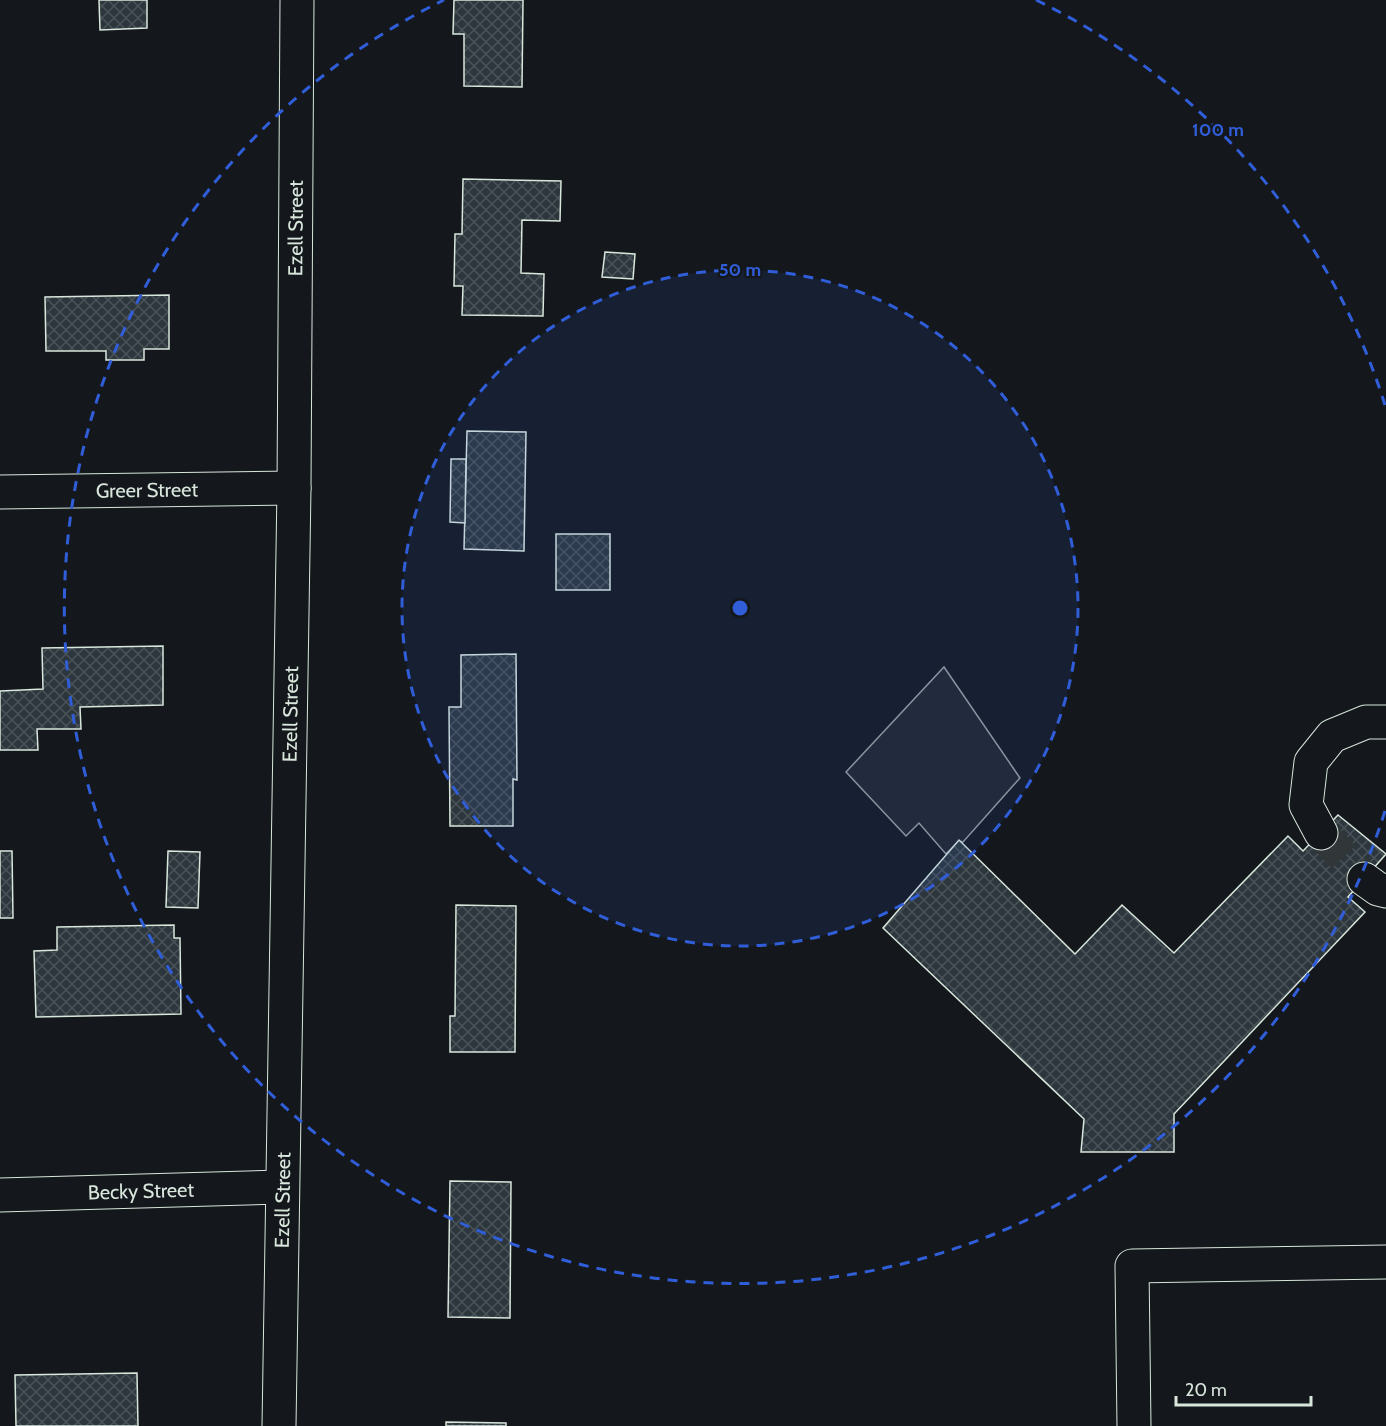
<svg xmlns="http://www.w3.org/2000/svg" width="1386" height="1426" font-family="Cabin,sans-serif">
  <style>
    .park { fill: #202428; stroke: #939e99; stroke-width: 1.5 }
    .building { fill: url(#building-cross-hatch); stroke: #d8e6dc; stroke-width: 1.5 }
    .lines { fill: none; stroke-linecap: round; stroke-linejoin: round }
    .minor-tunnel { stroke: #313739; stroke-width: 33; stroke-dasharray: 33 16; stroke-linecap: butt }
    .minor-casing { stroke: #d8e6dc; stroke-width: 35 }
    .minor { stroke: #14181c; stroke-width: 33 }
    .ring { fill: none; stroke: #305dd8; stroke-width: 3; stroke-dasharray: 10 8 }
    .labels { text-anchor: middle; stroke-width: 4.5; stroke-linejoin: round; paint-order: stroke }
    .street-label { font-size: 20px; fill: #d8e6dc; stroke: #14181c }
    .centre { fill: #305dd8; stroke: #14181c; stroke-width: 3 }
    .ring-label { font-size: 18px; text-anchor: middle; font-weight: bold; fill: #305dd8; stroke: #14181c; stroke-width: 4.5; stroke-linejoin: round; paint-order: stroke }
  </style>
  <defs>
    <pattern id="building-cross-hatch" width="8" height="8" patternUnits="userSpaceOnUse" patternTransform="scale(1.5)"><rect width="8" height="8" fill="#2c363c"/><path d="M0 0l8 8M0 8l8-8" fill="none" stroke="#4a5358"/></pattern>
  </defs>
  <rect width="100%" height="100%" fill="#14181c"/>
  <path class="park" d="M944,667L1020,778L963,842L959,841L946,854L919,823L906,836L846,772Z"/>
  <g class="building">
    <path d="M99,0H147V28L100,30Z"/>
    <path d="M454,0H523L522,87L464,86V34H453Z"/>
    <path d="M463,179L561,181L560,221L522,220L521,273L544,274L543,316L462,315L463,286H454L455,234H462Z"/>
    <path d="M605,252L635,254L633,279L602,277Z"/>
    <path d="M169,295V349H144V360H106V351H46L45,297Z"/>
    <path d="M467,431L526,432L524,551L464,549Z"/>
    <path d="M451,459H466L465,523L450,522Z"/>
    <rect x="556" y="534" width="54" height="56"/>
    <path d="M163,646V705L80,707L81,729H37L38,750H0V691L43,689L42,648Z"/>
    <path d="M516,654L517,780L513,779V826H450L449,707H461V655Z"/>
    <path d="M1338,815L1386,854L1348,897L1365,912L1174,1114V1152H1081L1084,1119L883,928L959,840L1075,954L1122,905L1174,953L1288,836L1303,851Z"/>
    <path d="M0,851H12L13,918H0Z"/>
    <path d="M168,851L200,852L198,908L166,907Z"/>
    <path d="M456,905L516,906L515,1052H450V1016H455Z"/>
    <path d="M174,925V938H180L181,1014L36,1017L34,951L57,950V927Z"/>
    <path d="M450,1181L511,1182L510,1318L448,1317Z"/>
    <path d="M137,1373L138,1426H16L15,1375Z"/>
    <path d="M446,1422L506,1423V1426H446Z"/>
  </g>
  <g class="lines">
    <path class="minor-tunnel" d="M1321,833L1364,879"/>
    <defs>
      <g id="minor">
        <path id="s1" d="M0,492L294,488"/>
        <path d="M1321,833L1306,805L1311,762L1332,736L1366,722H1386"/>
        <path d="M1364,879L1378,889L1386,891"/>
        <path id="s2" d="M0,1195L282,1187"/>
        <path id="s3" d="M279,1426L294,488L297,0"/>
        <path d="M1134,1426L1132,1266L1386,1262"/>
      </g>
    </defs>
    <use href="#minor" class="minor-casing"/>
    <use href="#minor" class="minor"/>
  </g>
  <circle cx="740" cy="608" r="338" fill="#305dd8" fill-opacity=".12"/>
  <g class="ring">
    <circle cx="740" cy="608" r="338"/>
    <path d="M1385 811A676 676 0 1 1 444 0M1036 0A676 676 0 0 1 1385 405"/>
  </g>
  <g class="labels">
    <g class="street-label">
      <text dy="7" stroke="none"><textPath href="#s3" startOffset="1198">Ezell Street</textPath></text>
      <text dy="7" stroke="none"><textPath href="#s1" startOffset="147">Greer Street</textPath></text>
      <text dy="7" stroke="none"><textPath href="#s3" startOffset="712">Ezell Street</textPath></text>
      <text dy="7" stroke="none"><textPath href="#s2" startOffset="141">Becky Street</textPath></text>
      <text dy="7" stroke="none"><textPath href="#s3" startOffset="226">Ezell Street</textPath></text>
    </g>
  </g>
  <circle cx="740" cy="608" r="9" class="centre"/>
  <g class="ring-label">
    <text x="1218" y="136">100 m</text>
    <text x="740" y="276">50 m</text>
  </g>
  <path d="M1176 1396v9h135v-9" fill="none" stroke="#d8e6dc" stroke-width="3"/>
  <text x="1185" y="1396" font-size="18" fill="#d8e6dc" stroke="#14181c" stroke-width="4.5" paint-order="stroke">20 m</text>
</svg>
